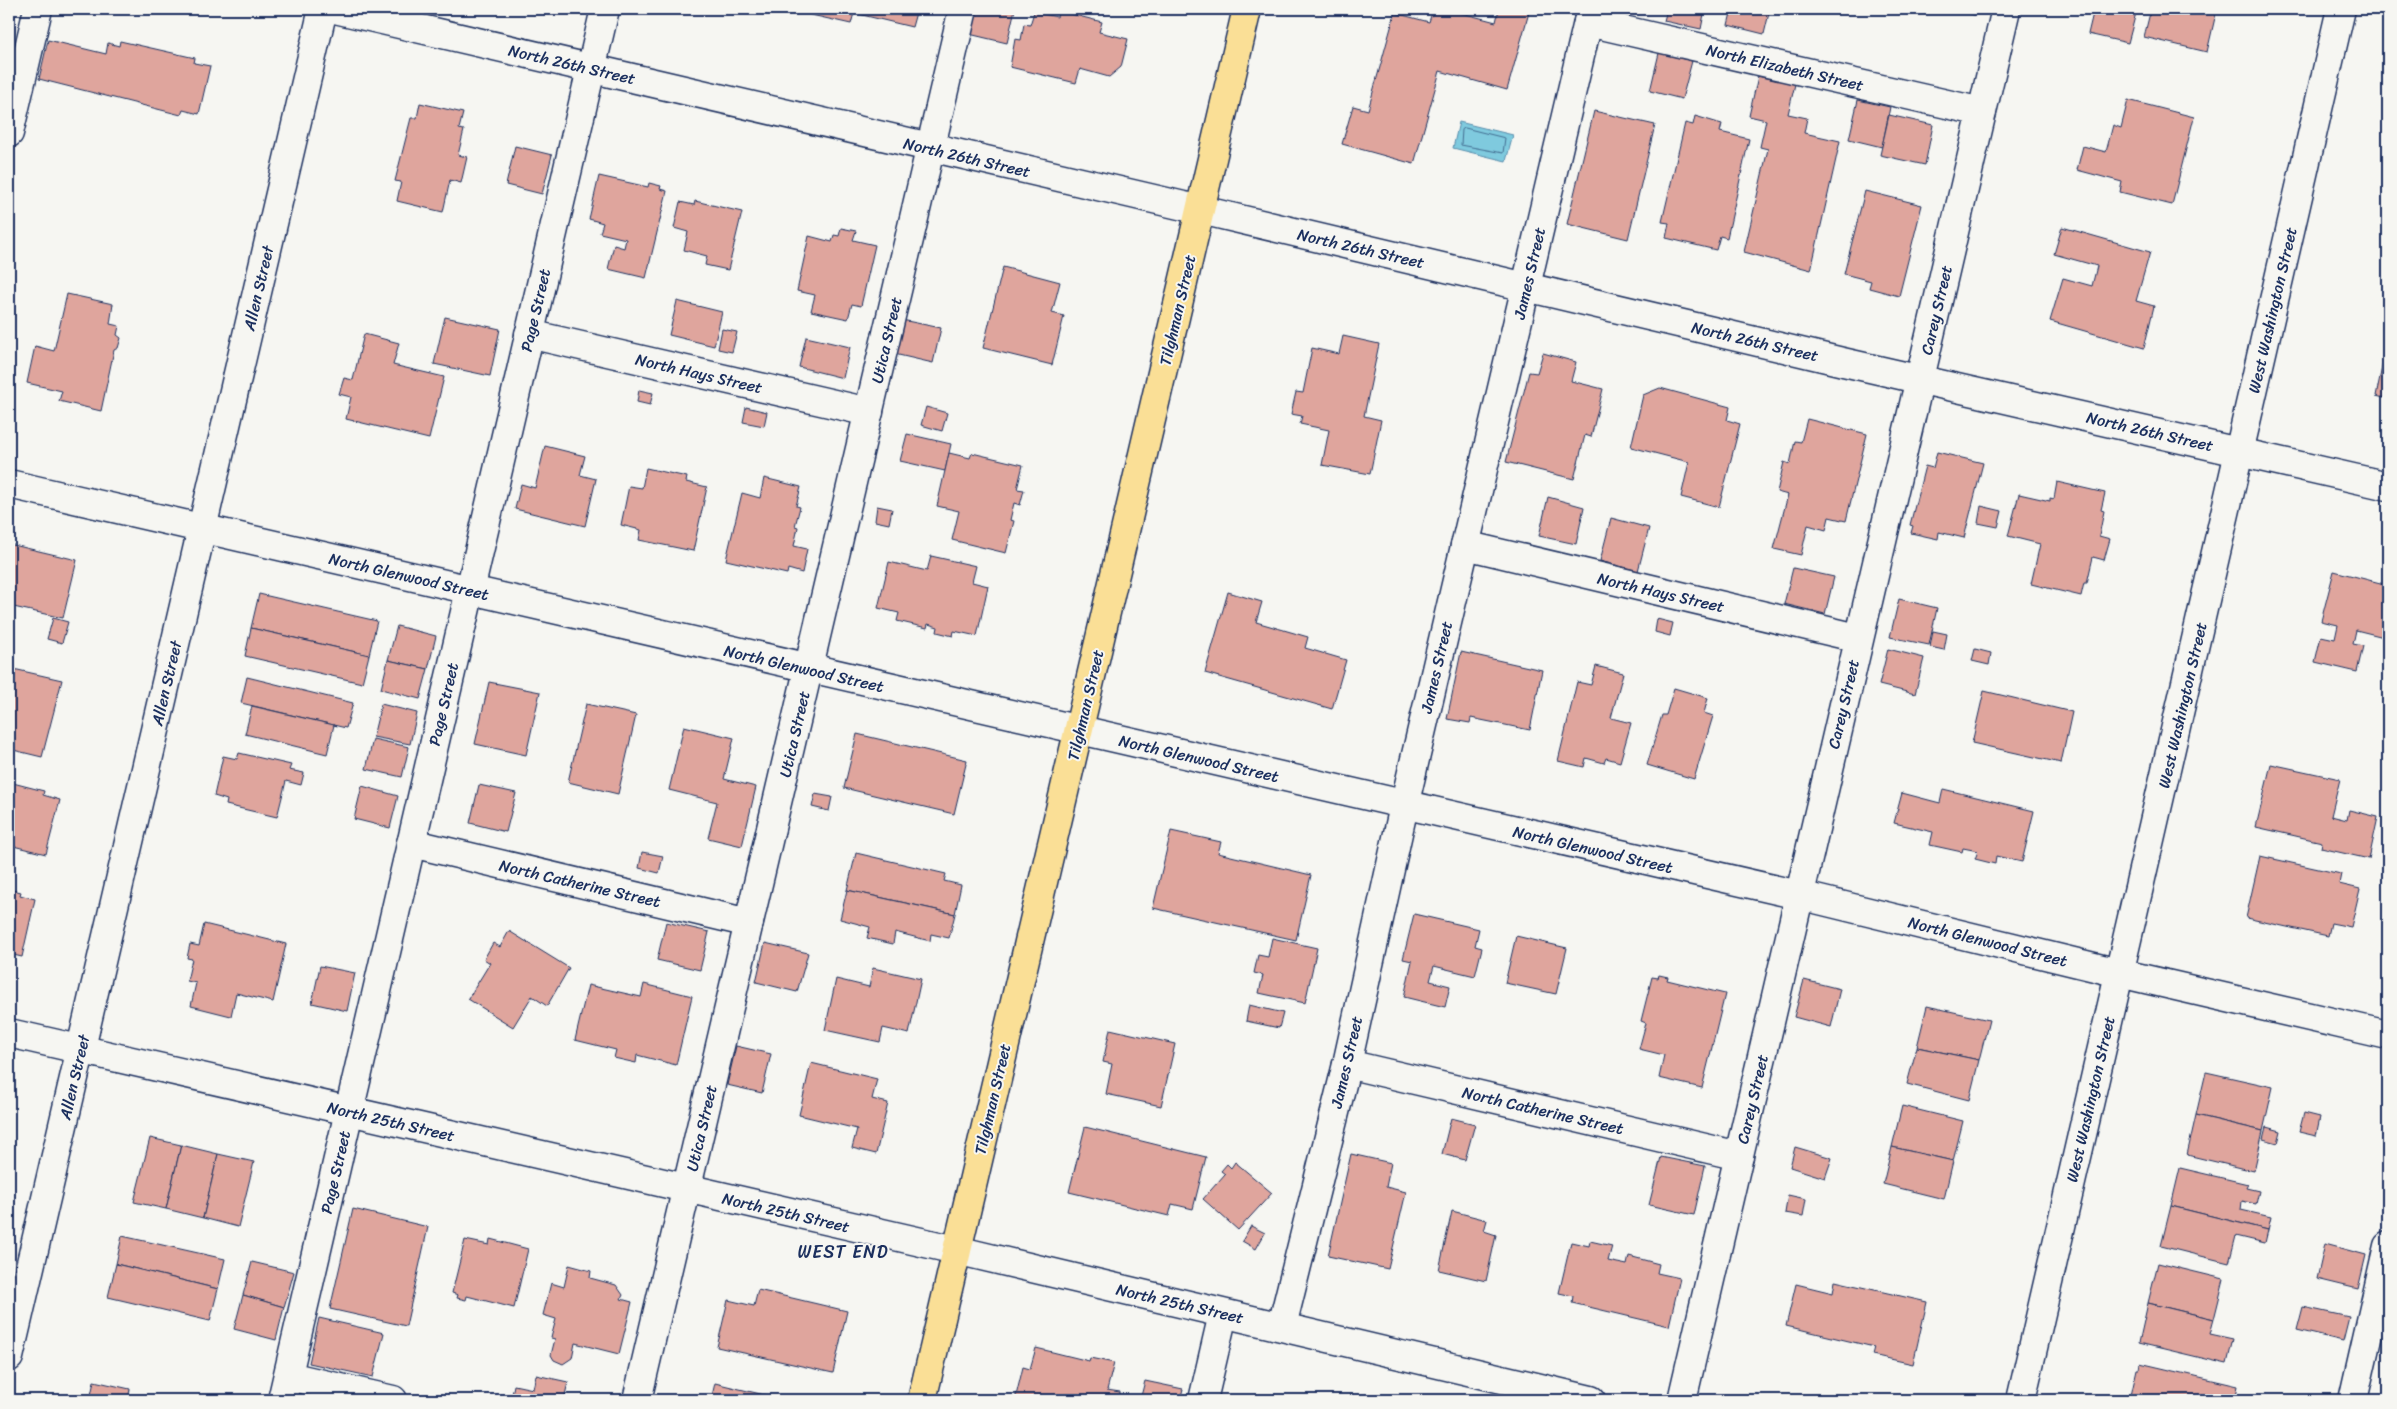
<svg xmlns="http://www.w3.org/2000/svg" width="2397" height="1409" font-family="Sriracha,sans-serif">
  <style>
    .water { fill: #7fcade; stroke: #578cab }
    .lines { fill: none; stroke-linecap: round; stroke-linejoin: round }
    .shore { stroke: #436d91; stroke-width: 1 }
    .building { fill: #dfa59d; stroke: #1b2f5e }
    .minor-casing { stroke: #1b2f5e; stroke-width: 31 }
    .major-casing { stroke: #1b2f5e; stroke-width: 31 }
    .minor { stroke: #f6f6f2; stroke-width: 28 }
    .major { stroke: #fadf96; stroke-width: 28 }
    .labels { text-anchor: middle; stroke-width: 4; stroke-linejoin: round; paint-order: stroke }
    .street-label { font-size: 16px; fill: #1b2f5e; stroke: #f6f6f2 }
    .neighbourhood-label { font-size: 18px; letter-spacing: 1px; fill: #1b2f5e; stroke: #f6f6f2 }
  </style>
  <rect width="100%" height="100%" fill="#f6f6f2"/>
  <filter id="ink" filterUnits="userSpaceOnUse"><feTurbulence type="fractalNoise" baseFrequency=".02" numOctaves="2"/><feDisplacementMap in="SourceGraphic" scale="10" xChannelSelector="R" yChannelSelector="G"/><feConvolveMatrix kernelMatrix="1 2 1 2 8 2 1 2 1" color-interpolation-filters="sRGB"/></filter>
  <g filter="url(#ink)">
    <path class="water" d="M1459,122L1513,135L1506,161L1453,148Z"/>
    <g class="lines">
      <path class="shore" d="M1465,128L1505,138L1503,153L1461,145L1462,130Z"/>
    </g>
    <g class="building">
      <path d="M809,9H917L912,27L854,13L851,24L807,14Z"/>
      <path d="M975,9H1015L1007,43L969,34Z"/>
      <path d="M1433,9H1446L1496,22L1499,9H1530L1507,90L1440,71L1414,164L1342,144L1353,106L1368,110L1395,13L1429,22Z"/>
      <path d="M1667,9H1705L1701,29L1664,21Z"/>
      <path d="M1732,9H1770L1764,34L1728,25Z"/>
      <path d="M1953,9H1976L1974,15Z"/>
      <path d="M2094,9H2137L2128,43L2088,34Z"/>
      <path d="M2151,9H2217L2207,52L2144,37Z"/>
      <path d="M1059,11L1102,22L1099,32L1128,39L1121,67L1109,77L1080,69L1076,83L1010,67L1015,39L1021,40L1024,24L1030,25L1034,12L1057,17Z"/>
      <path d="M48,40L106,54L108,43L119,46L120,41L195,58L194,63L210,66L199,114L183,110L181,115L39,79Z"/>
      <path d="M1659,53L1692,61L1682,99L1650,91Z"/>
      <path d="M1758,76L1795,84L1788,114L1807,118L1804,133L1840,141L1811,270L1744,252L1768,149L1760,147L1766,120L1749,116Z"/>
      <path d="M1858,100L1890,107L1882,147L1849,139Z"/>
      <path d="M2128,100L2194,117L2172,205L2120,192L2122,182L2077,170L2083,146L2106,152L2113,125L2121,128Z"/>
      <path d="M420,103L463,113L459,129L464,130L458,155L467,157L461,183L450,180L443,212L397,201L401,182L395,181L411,118H417Z"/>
      <path d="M1594,111L1655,125L1628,239L1567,224Z"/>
      <path d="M1889,115L1933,125L1925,165L1880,155Z"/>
      <path d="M1695,116L1722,124L1720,132L1749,139L1727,238L1720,236L1716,250L1666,238L1669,223L1662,222L1685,123L1693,125Z"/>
      <path d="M515,146L552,155L542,194L506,185Z"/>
      <path d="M599,176L648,187L649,183L661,186L660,189L667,191L646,278L608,269L614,245L624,248L626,239L600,233L603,223L589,219Z"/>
      <path d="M1865,191L1922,205L1899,296L1869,288L1871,281L1844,274Z"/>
      <path d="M695,201L742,212L728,270L705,265L707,256L684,250L688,232L674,228L680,202L694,205Z"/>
      <path d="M2062,227L2150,252L2136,301L2154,306L2144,348L2050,321L2063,278L2092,286L2097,266L2054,254Z"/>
      <path d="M841,228L856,231L853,240L875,245L861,306L852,304L848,319L811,311L815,295L797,291L809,236L832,242L834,235L839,236Z"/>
      <path d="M1003,267L1060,282L1052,313L1064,316L1052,365L983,348Z"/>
      <path d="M67,294L113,304L110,324L119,326L117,335L121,338L118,348L114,350L101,411L59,401L62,391L27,383L35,346L54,351Z"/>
      <path d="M677,301L722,312L714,346L669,335Z"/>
      <path d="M445,317L500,329L490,376L434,364Z"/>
      <path d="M897,319L941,328L933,363L890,353Z"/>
      <path d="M722,329L737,332L732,352L718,349Z"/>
      <path d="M364,334L399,343L393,365L444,377L429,439L346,419L351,397L339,394L344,378L353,380Z"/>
      <path d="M1343,336L1379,344L1364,416L1381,420L1370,474L1322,465L1329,430L1300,424L1302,416L1291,414L1296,392L1303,393L1312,348L1339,354Z"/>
      <path d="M806,337L850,347L843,378L799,367Z"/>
      <path d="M2388,338V399L2376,396Z"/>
      <path d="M1543,353L1576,362L1571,381L1603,389L1591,437L1585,435L1574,479L1506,462L1529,372L1537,373Z"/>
      <path d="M1660,388L1730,407L1727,420L1740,424L1719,507L1681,497L1689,462L1631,447L1643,395Z"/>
      <path d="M639,390L653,393L650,405L637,402Z"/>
      <path d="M746,407L767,412L764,426L743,422Z"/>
      <path d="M926,407L947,413L942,431L921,425Z"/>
      <path d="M1807,419L1867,434L1846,521L1829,517L1826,530L1808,525L1801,555L1774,549L1788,495L1777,492L1784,462L1790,464L1795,441L1801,442Z"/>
      <path d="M907,434L951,444L945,471L900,461Z"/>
      <path d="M545,446L585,456L580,475L596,479L585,526L515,509L521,484L535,488Z"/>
      <path d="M1937,452L1983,463L1964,538L1939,532L1938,539L1911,533L1913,526L1910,525L1925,466L1933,468Z"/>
      <path d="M949,453L970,458L972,453L1023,465L1017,489L1024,490L1020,505L1014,503L1010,520L1014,521L1006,553L952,540L959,511L937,506Z"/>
      <path d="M646,468L687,477L686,482L707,487L693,551L639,540L641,530L621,525L629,486L642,488Z"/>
      <path d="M764,478L801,487L796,506L800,507L795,526L798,527L794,546L807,549L802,573L788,569L787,574L726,560L742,493L760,498Z"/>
      <path d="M2057,482L2105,493L2101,510L2104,511L2099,536L2110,539L2104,560L2093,557L2087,583H2084L2081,596L2031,584L2040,544L2008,536L2019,494L2050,501V498L2054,499Z"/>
      <path d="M1548,497L1584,507L1576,544L1539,536Z"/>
      <path d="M877,506L892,509L889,524L875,521Z"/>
      <path d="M1981,506L2002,511L1998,527L1978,523Z"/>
      <path d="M1611,518L1649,528L1638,571L1600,561Z"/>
      <path d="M9,544L77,560L63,618L9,606Z"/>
      <path d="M931,556L976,566L972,582L988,586L977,636L954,631L953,636L937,632L938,627L928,624L927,628L897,621L899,613L878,608L889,562L927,571Z"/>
      <path d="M1793,568L1834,577L1825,614L1784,604Z"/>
      <path d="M2334,571L2388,585V638L2356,630L2353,644L2363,646L2357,672L2315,662L2321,636L2335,639L2338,625L2321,621Z"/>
      <path d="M1228,592L1262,602L1256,622L1308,637L1305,648L1346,660L1332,709L1205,673Z"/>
      <path d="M259,594L377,621L369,655L251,628Z"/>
      <path d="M1899,599L1937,608L1929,645L1890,637Z"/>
      <path d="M53,618L68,622L62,643L47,639Z"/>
      <path d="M1657,619L1673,623L1670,636L1655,632Z"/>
      <path d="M397,626L436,636L428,669L388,660Z"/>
      <path d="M251,628L369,655L362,683L245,656Z"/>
      <path d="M1933,631L1947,634L1944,650L1930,647Z"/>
      <path d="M1888,649L1924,658L1915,694L1879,685Z"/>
      <path d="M1975,649L1991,653L1989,665L1972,661Z"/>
      <path d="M1461,652L1542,670L1530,730L1471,718L1470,723L1447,719Z"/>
      <path d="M388,660L428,669L420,699L381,689Z"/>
      <path d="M1596,666L1623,673L1611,718L1631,723L1620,762L1606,758L1604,763L1586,758L1584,767L1558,761L1577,682L1591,685Z"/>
      <path d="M9,668L62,680L42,757L9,749Z"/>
      <path d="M247,677L353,703L346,728L241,703Z"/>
      <path d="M489,682L540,692L526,755L475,744Z"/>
      <path d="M1674,688L1708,698L1704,713L1713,716L1694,779L1647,765L1662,715H1666Z"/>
      <path d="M1984,691L2072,712L2061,763L1972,743Z"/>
      <path d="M381,704L417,713L410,744L373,737Z"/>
      <path d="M586,704L636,715L618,794L568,782Z"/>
      <path d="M252,706L334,725L327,754L245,734Z"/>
      <path d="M684,726L734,738L724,779L756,787L742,846L708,838L717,802L669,790Z"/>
      <path d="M857,734L967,760L954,814L844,788Z"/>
      <path d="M373,739L409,747L402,777L366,769Z"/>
      <path d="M239,753L291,765L289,770L304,773L301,785L286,781L277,817L226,805L227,800L214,796L223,756L237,759Z"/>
      <path d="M2271,764L2340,779L2331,816L2347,820L2349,810L2378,817L2369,859L2321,848L2322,842L2256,827Z"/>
      <path d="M9,782L44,791L43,795L60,800L46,854L9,845Z"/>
      <path d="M479,785L516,793L506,832L470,823Z"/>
      <path d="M362,786L398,796L390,828L354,819Z"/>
      <path d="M1943,789L2034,811L2022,862L1996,856L1995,864L1975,859L1978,851L1963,848L1962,852L1930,845L1933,832L1894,823L1902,793L1940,803Z"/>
      <path d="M815,794L832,797L829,811L812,807Z"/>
      <path d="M1171,831L1221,842L1218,853L1311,875L1296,940L1153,908Z"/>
      <path d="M642,852L663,856L659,873L639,868Z"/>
      <path d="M856,853L946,874L944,881L961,885L955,914L847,890Z"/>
      <path d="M2260,856L2341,874L2339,884L2360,889L2351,927L2331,923L2328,936L2246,918Z"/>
      <path d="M9,889L21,892L20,895L35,899L22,957L9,954Z"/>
      <path d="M847,890L955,914L949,938L931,934L930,941L895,932L893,944L867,938L870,927L840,919Z"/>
      <path d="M1414,914L1479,929L1475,946L1482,948L1475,976L1434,966L1430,981L1450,986L1445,1007L1404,997L1412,961L1403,959Z"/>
      <path d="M666,922L709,932L700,970L657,960Z"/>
      <path d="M204,924L286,944L273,1002L236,993L231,1016L191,1006L196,983L187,981L192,959L187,958L190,944L199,946Z"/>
      <path d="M509,931L569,968L547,1006L532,996L513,1027L468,999L490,963L484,959L493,943L500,947Z"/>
      <path d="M1516,936L1567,948L1556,994L1505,983Z"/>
      <path d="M1272,938L1317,948L1305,1003L1259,993L1263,975L1254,973L1258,955L1268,957Z"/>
      <path d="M765,943L808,953L797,992L756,982Z"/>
      <path d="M320,966L355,973L347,1011L312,1003Z"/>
      <path d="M873,968L921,979L909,1034L883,1028L880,1042L825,1030L836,979L869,987Z"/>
      <path d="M1659,975L1668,977L1667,980L1725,994L1702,1088L1659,1078L1664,1055L1639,1049L1646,1023L1641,1021L1652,977L1658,978Z"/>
      <path d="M1804,980L1840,989L1831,1027L1794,1017Z"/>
      <path d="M644,984L692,996L676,1065L637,1055L636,1063L614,1058L616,1050L575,1040L588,985L641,997Z"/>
      <path d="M1249,1005L1283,1013L1279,1028L1246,1021Z"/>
      <path d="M1927,1006L1989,1020L1979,1060L1917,1047Z"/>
      <path d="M1110,1029L1175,1044L1161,1106L1106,1094L1112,1064L1103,1062Z"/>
      <path d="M736,1046L771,1054L762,1093L727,1085Z"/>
      <path d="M1917,1047L1979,1060L1969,1100L1907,1084Z"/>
      <path d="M811,1063L877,1079L872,1099L888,1103L876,1154L852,1148L857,1129L799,1115Z"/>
      <path d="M2206,1072L2273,1087L2263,1131L2196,1115Z"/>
      <path d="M1902,1106L1963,1121L1953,1161L1892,1147Z"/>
      <path d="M2304,1113L2320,1117L2316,1136L2299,1132Z"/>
      <path d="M2196,1115L2263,1131L2254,1171L2187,1155Z"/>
      <path d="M1451,1118L1475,1124L1465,1160L1442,1154Z"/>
      <path d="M1085,1127L1206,1157L1193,1209L1172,1204L1169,1216L1069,1192Z"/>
      <path d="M2266,1127L2281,1131L2278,1143L2263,1139Z"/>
      <path d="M150,1138L181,1145L166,1209L134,1202Z"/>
      <path d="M181,1145L218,1154L203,1218L166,1209Z"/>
      <path d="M1795,1147L1832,1158L1825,1178L1790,1167Z"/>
      <path d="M1892,1147L1953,1161L1944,1199L1883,1184Z"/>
      <path d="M218,1154L254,1162L238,1227L203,1218Z"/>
      <path d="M1351,1154L1391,1163L1386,1187L1406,1192L1388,1269L1328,1256Z"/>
      <path d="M1661,1157L1705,1166L1694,1215L1649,1205Z"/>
      <path d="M1235,1162L1272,1193L1238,1230L1203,1199L1225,1174L1221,1171L1227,1164L1231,1168Z"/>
      <path d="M2180,1168L2248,1184L2246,1188L2259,1191L2256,1204L2242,1201L2241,1210L2271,1217L2268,1230L2171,1206Z"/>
      <path d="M1788,1195L1806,1199L1803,1216L1785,1213Z"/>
      <path d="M2171,1206L2268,1230L2265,1243L2236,1236L2229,1263L2161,1246Z"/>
      <path d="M353,1209L428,1227L406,1326L330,1309Z"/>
      <path d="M1452,1211L1487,1220L1484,1231L1496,1235L1486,1281L1439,1270Z"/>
      <path d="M1251,1226L1265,1233L1256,1249L1242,1241Z"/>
      <path d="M122,1236L225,1259L218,1289L116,1264Z"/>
      <path d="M490,1239L528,1249L514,1308L467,1296L466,1300L457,1298L458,1295L452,1293L465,1240L489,1245Z"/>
      <path d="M1590,1241L1612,1246L1608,1261L1627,1265L1629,1256L1659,1264L1657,1273L1680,1278L1669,1326L1572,1303L1573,1296L1559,1293L1571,1242L1589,1246Z"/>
      <path d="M2325,1244L2366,1255L2358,1289L2317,1279Z"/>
      <path d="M252,1262L294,1272L284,1307L243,1295Z"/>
      <path d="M2158,1263L2224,1279L2214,1319L2148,1303Z"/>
      <path d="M116,1264L218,1289L210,1321L108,1297Z"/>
      <path d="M569,1265L591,1271L590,1278L616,1285L623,1295L621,1299L632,1302L619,1354L575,1343L572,1358L563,1364L554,1360L551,1355L555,1339L551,1338L556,1319L543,1315L551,1283L564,1287Z"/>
      <path d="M1835,1281L1927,1302L1913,1364L1872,1355L1874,1347L1786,1326L1796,1284L1833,1293Z"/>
      <path d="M758,1290L847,1311L833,1373L717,1347L728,1300L754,1306Z"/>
      <path d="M243,1295L284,1307L276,1340L234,1329Z"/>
      <path d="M2148,1303L2214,1319L2210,1334L2233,1339L2227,1364L2139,1343Z"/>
      <path d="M2303,1307L2349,1317L2343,1341L2297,1330Z"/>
      <path d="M319,1318L384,1333L373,1377L309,1363Z"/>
      <path d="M1036,1348L1089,1361L1090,1358L1114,1363L1107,1390L1120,1392L1119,1400H1015L1023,1367L1030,1369Z"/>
      <path d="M2140,1363L2238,1386L2235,1400H2130L2137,1369H2139Z"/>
      <path d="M536,1375L568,1382L564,1400H511L514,1385L533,1389Z"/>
      <path d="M94,1381L130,1389L128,1400H90Z"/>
      <path d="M1145,1381L1183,1389L1180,1400H1140Z"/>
      <path d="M715,1383L785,1400H711Z"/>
    </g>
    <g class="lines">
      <defs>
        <g id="minor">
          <path d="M335,9L1201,210L1843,362L2388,486"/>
          <path d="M1588,22L1982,112"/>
          <path d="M9,133L38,9"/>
          <path d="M529,334L869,412"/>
          <path d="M9,484L1799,895L2119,973L2388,1035"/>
          <path d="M1465,545L1858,638"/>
          <path d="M411,843L749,923"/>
          <path d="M9,1033L956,1250L1591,1400"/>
          <path d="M1347,1064L1739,1156"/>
          <path d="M1282,1326L1347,1064L1404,806L1591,9"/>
          <path d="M9,1357L323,9"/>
          <path d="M288,1376L393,1400"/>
          <path d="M282,1400L605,9"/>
          <path d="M637,1400L963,9"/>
          <path d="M1203,1400L1223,1314"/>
          <path d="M1682,1400L2006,9"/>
          <path d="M2021,1400L2341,9"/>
          <path d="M2353,1400L2388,1246"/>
        </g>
        <path id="major" d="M922,1400L1247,9"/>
      </defs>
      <use href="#minor" class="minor-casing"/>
      <use href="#major" class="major-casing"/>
      <use href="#minor" class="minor"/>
      <use href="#major" class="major"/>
    </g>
  </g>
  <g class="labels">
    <g class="street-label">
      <text transform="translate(572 64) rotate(13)" y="6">North 26th Street</text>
      <text transform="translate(1785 67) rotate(13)" y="6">North Elizabeth Street</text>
      <text transform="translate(967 157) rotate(13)" y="6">North 26th Street</text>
      <text transform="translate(1361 248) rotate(13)" y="6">North 26th Street</text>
      <text transform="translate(1529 273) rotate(-77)" y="6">James Street</text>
      <text transform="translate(258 288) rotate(-77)" y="6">Allen Street</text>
      <text transform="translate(535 310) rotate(-77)" y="6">Page Street</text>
      <text transform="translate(1177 310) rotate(-77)" y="6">Tilghman Street</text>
      <text transform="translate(1936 310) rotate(-77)" y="6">Carey Street</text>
      <text transform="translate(2272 310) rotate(-77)" y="6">West Washington Street</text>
      <text transform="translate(886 340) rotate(-77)" y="6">Utica Street</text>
      <text transform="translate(1755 341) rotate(13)" y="6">North 26th Street</text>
      <text transform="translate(699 373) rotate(13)" y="6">North Hays Street</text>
      <text transform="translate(2150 431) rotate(13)" y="6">North 26th Street</text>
      <text transform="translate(409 576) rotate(13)" y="6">North Glenwood Street</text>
      <text transform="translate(1661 592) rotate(13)" y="6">North Hays Street</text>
      <text transform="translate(1436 667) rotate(-77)" y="6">James Street</text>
      <text transform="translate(804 668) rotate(13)" y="6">North Glenwood Street</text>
      <text transform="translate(166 683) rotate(-77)" y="6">Allen Street</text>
      <text transform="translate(443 704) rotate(-77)" y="6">Page Street</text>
      <text transform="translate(1843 704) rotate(-77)" y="6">Carey Street</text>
      <text transform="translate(1085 705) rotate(-77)" y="6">Tilghman Street</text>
      <text transform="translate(2182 705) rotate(-77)" y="6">West Washington Street</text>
      <text transform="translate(794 734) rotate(-77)" y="6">Utica Street</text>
      <text transform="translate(1199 758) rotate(13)" y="6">North Glenwood Street</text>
      <text transform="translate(1593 849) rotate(13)" y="6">North Glenwood Street</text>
      <text transform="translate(580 883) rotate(13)" y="6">North Catherine Street</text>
      <text transform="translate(1988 941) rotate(14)" y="6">North Glenwood Street</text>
      <text transform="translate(1346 1062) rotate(-77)" y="6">James Street</text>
      <text transform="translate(74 1077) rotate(-77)" y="6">Allen Street</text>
      <text transform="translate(992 1099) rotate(-77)" y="6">Tilghman Street</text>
      <text transform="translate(1752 1099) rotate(-77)" y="6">Carey Street</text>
      <text transform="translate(2090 1099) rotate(-77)" y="6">West Washington Street</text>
      <text transform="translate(1543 1110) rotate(13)" y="6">North Catherine Street</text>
      <text transform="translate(391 1121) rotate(13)" y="6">North 25th Street</text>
      <text transform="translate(701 1128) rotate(-77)" y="6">Utica Street</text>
      <text transform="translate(335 1172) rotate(-77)" y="6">Page Street</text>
      <text transform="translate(786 1212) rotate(13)" y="6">North 25th Street</text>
      <text transform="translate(1180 1303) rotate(13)" y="6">North 25th Street</text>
    </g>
    <g class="neighbourhood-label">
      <text x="843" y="1258">WEST END</text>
    </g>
  </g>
  <rect width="2397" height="1409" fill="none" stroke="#f6f6f2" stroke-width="30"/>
  <rect x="15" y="15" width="2367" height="1379" fill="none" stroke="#1b2f5e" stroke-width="2" filter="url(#ink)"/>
</svg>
